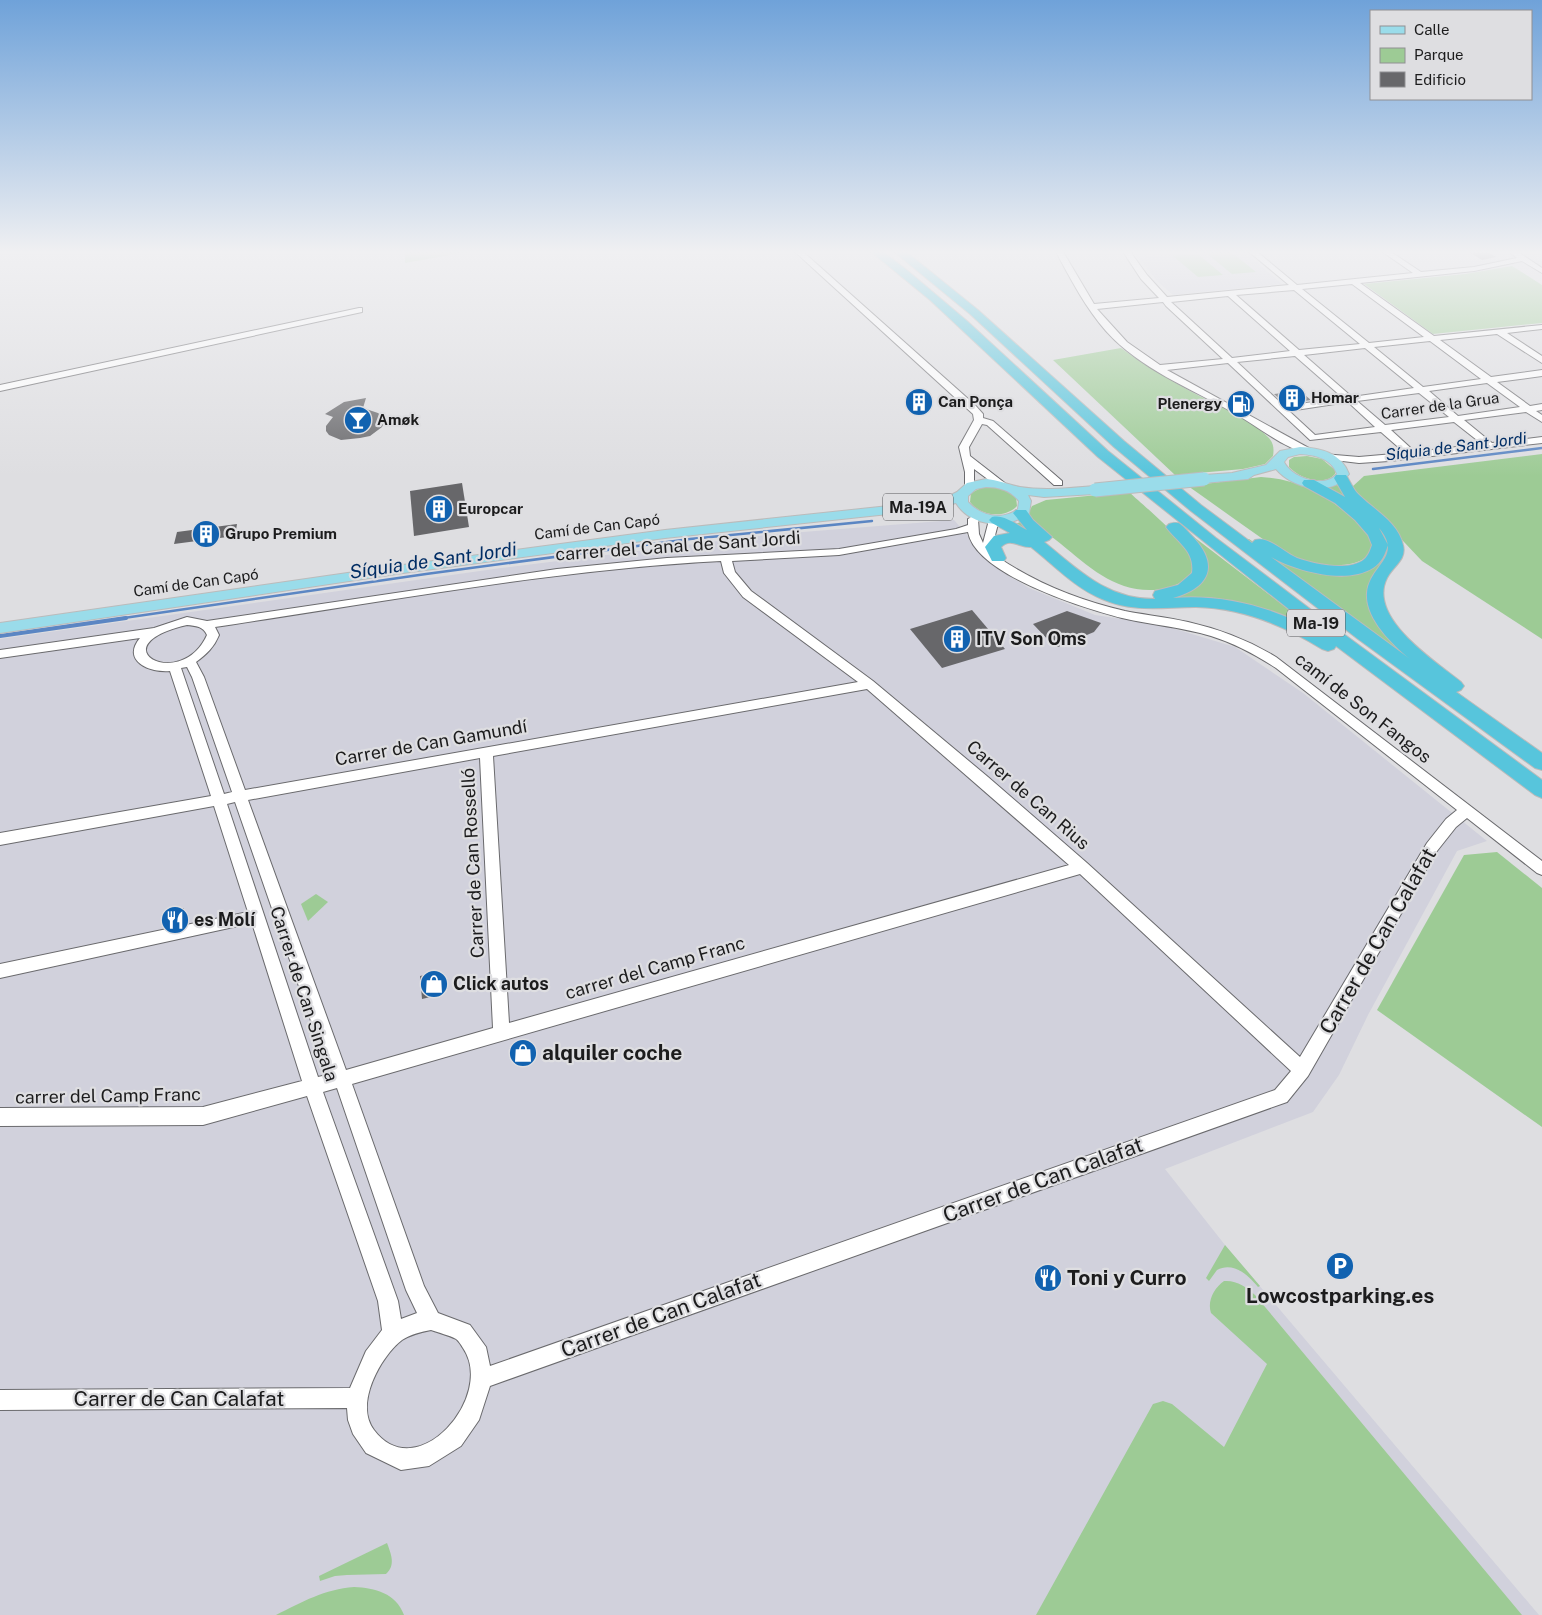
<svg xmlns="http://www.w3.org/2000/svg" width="1542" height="1615" font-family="'Public Sans',sans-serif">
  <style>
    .built { fill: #d1d1dc }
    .green { fill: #9dcb95 }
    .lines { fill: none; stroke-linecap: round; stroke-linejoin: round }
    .stream-far1 { stroke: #5b86c3; stroke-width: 2.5 }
    .stream { stroke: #5b86c3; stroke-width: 4 }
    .building { fill: #67676a }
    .minor-casing { stroke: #6a6a6d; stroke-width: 2 }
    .major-casing { stroke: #bbb; stroke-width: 2 }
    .highway-casing { stroke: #bbb; stroke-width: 2 }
    .minor { fill: #fff; fill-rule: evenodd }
    .major { fill: #9adcea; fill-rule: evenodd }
    .highway { fill: #57c5dc; fill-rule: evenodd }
    .major-bridge-casing { stroke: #bbb; stroke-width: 15; stroke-linecap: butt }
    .major-bridge { stroke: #9adcea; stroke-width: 13 }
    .labels { text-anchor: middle; stroke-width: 4.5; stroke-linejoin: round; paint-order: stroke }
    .far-poi-label { font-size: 15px; font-weight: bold; fill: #1c1c1d; stroke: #dedee1; text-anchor: start }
    .far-street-label { font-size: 15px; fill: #1c1c1d; stroke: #dedee1 }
    .far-water-label { font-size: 16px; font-style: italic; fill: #002d64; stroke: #dedee1 }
    .shield { fill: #dedee1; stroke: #565658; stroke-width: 1 }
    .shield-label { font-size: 16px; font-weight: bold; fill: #1c1c1d }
    .street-label { font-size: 18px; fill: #1c1c1d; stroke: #dedee1 }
    .poi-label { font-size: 18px; font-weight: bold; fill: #1c1c1d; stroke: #dedee1; text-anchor: start }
    .water-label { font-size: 19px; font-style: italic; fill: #002d64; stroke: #dedee1 }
    .near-street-label { font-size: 21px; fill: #1c1c1d; stroke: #dedee1 }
    .near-poi-label { font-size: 21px; font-weight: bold; fill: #1c1c1d; stroke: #dedee1; text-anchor: start }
  </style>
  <rect width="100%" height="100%" fill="#dedee1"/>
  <g class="built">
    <path d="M1223,250H1242L1282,284L1173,295L1157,281L1139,258Z"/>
    <path d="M954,520L996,568L1029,588L1095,615L1162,625L1235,647L1303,693L1487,841L1457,851L1368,1015L1339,1075L1313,1112L1165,1169L1225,1245L1539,1615H0V639L501,568L765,535Z"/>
  </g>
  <g class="green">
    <path d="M405,250H479L405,263Z"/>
    <path d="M1230,251L1256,272L1232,274L1206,253Z"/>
    <path d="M1198,254L1223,275L1198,277L1173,256Z"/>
    <path d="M1512,266L1542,285V323L1433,334L1364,284L1465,274Z"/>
    <path d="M1121,348C1143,364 1166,378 1190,391C1212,403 1253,420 1269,438C1274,444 1274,450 1273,456L1265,464L1243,469L1175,475L1053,360Z"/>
    <path d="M1542,454V639L1422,561L1352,487L1364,476Z"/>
    <path d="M1307,456L1322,459L1335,470V474C1324,487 1299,478 1289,467V460L1294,457Z"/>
    <path d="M1261,477C1297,479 1326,494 1352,518C1359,524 1369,531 1371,541C1377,573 1315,566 1299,560C1281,553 1266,541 1250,530C1229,515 1209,501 1188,486Z"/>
    <path d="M1337,485C1341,488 1343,494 1346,497C1359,509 1397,536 1388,555C1381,569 1369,577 1367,593L1410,655L1469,701L1467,702L1246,539H1249L1265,550L1330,574L1385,553L1325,487Z"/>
    <path d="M988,487L1005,489L1016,497L1017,506C1005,519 980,516 970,502L971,493L981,488Z"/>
    <path d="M1129,492C1145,507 1185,539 1192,559C1195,567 1192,573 1186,579C1176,586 1167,589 1154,590C1115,592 1089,567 1061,544C1050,535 1033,525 1029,512L1032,506L1046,500Z"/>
    <path d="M1173,521L1330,641C1320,639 1309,630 1300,625C1281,616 1260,608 1239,603C1195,592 1150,609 1107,591C1073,578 1047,543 1014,524L1021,522C1038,541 1089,583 1112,591C1137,600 1182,606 1202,582C1207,576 1209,569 1206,561C1201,545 1185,532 1173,521Z"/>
    <path d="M1497,852L1542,888V1127L1377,1010L1464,855Z"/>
    <path d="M316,894L328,902L308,921L301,904Z"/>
    <path d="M1225,1245L1260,1286L1258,1287C1248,1275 1233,1261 1217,1270L1209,1281L1206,1278Z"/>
    <path d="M1224,1281C1237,1280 1246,1287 1255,1295L1522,1615H1036L1153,1404L1163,1401L1172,1404L1224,1447L1267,1364L1211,1313C1207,1301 1214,1288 1224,1281Z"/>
    <path d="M387,1543C391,1554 396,1565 386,1574L347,1575L335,1576L320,1581L319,1576Z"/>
    <path d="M354,1587C375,1588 396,1593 404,1615H276C302,1602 325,1589 354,1587Z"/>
  </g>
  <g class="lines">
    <g class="stream-far1">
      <path d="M1373,469L1542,448"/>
      <path d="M117,619L426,574L690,539L872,521"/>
    </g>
    <path class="stream" d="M0,636L126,618"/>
  </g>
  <g class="building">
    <path d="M1466,250H1485L1496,257L1482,260Z"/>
    <path d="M1300,391L1311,400L1285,404L1274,394Z"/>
    <path d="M366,398L363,408L378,413L383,417L384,422L382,427L370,436L360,438L341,440L329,435L326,431V426L333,417L325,414L344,402Z"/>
    <path d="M462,483L469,527L414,536L410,491Z"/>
    <path d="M237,524L235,536L174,544L177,532Z"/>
    <path d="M972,610L1005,649L942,668L910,629Z"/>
    <path d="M1067,611L1101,623L1094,632L1058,647L1053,645L1033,624Z"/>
    <path d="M184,908L181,924L167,927L169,911Z"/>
    <path d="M439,972L440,980L447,979L448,988L443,990V994L422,999L420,976Z"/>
  </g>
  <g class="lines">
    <defs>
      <g id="minor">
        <path d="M793,250H801L975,405L983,414V418L993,421L1062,481V485H1054L987,425L982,424L969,447L970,456L1006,484L1005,486H997L974,469V488L969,491L965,490V472L959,447L974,420L973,414Z"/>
        <path d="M1055,250H1062L1094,304L1159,298L1141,279L1122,250H1129L1147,275L1167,297L1289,285L1247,250H1255L1297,285L1413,273L1380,250H1388L1421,272L1474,267L1517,258L1507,250H1515L1542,268V273L1522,261L1474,271L1360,283L1434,336L1542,325V329L1507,333L1542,356V363L1497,334L1440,340L1491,377L1542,370V376L1497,382L1530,406L1542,404V410L1536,411L1542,415V422L1526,412L1464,420L1492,443L1542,437V443L1389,461L1359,463L1326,459L1323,458V454L1359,457L1405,453L1381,432L1310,440L1228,363L1167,370L1316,452L1311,455C1283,448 1259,427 1234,413C1190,388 1140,369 1106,331C1085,307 1070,278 1055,250ZM1352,284L1424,337L1369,343L1302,289ZM1294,290L1360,344L1299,350L1236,295ZM1228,296L1290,351L1232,358L1171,302ZM1163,302L1166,306L1223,359L1160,365L1127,342L1097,309ZM1430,341L1481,379L1423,387L1374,347ZM1365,348L1414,388L1352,397L1304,355ZM1295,356L1343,398L1284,406L1237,362ZM1487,383L1520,407L1458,416L1429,391ZM1419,393L1449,417L1385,425L1357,401ZM1348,402L1375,427L1315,435L1289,411ZM1454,422L1482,444L1415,452L1391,430Z"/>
        <path d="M359,308H362V312L0,391V385Z"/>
        <path d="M973,516L978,519L979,534L983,543L989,520L990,518H998L999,520L993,543L1000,556L999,558C1036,583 1081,601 1125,611C1145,615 1167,617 1188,622C1219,629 1248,640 1276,657L1542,861V875L1537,873L1467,818L1456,827L1437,851L1308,1076L1287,1102L490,1386L479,1420L461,1446L429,1466L401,1470L366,1453L353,1434L348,1420L347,1408L0,1410V1390L350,1388L366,1351L382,1330L378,1301L307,1096L203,1125L0,1126V1108L203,1107L302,1081L252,923L0,978V964L248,912L214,806L0,845V833L211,796L170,671C150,673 121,661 140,638L0,658V650L154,628L187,617L207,621L557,569L667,558L839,549L956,529L968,525V519ZM968,532C976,575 1084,608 1122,618C1152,625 1182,627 1211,636C1234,643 1256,655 1276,668L1457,810L1446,819L1427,843L1300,1057L1087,863L988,777L873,681L751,591L735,572L732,561L839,555ZM721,561L724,573L743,597L858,682L245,790L204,677L196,662C207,654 214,647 219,635L215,627C383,602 551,570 721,561ZM187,625C196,626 203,626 207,635C181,693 96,646 187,625ZM187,667L192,677L232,792L224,794L181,668ZM867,689L1069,865L509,1023L493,756ZM480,758L493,1028L346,1070L248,800ZM235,802L320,1047L331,1074L318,1077L227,804ZM1080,874L1291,1071L1275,1090L490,1366L486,1347L470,1325L438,1313L424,1286L352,1084ZM337,1088L406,1290L417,1313L401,1319L398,1301L323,1092ZM431,1330C439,1333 449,1335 456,1339C459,1341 461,1345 463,1348C496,1396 417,1487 374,1430C354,1404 381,1356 402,1340C411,1334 421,1332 431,1330Z"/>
      </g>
      <g id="major">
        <path d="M1300,447C1321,448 1341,453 1349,474C1332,498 1293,489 1276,469L1254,475L1248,479L1204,483L1198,479L1204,475L1232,473L1266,465L1280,451ZM1300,454C1315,455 1331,458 1337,474C1324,489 1292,478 1284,462L1288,457Z"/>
        <path d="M986,479C998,480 1009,485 1020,487C1045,491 1070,488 1095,486L1101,490L1095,494L1044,497L1028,495L1031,501L1029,513C1007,530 971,527 956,503L926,510L665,538L403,573L0,633V623L403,565L665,530L926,502L941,500L957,492L967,483ZM986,487C999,487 1010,490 1019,501L1018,509C1002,521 981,516 968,502V496L976,489Z"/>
      </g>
      <g id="highway">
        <path d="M869,250H881L908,271L967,321L1108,451L1216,538L1326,621L1542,780V798L1535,795L1336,646L1334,649L1328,651L1322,649C1283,625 1242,608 1196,607C1163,607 1134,613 1102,599C1075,588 1054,565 1031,547C1019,548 1011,537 1001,547L1006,558L1004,561H992L985,547L994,536L1010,533L992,523L989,520L992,517C1004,514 1017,525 1027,530L1013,513L1016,510H1026L1033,520L1052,537L1049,540L1044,542C1079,570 1106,599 1155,599L1153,595L1155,591L1178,585L1192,573C1195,551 1178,543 1166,527L1169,524C1173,523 1176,522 1180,524C1185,528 1190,534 1194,538C1220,567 1208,588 1173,598C1223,594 1271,607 1315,630L1098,457L930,300Z"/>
        <path d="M892,250H904L978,310L1124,441L1201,505L1252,543L1255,540C1269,536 1283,552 1297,558C1314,564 1345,571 1362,561C1368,557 1370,551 1372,545L1368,535L1355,520L1335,503L1304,486L1302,483L1304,480H1314L1345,497L1334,478L1336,475H1346C1350,481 1353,489 1358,494C1374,510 1398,522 1403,545C1407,560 1393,566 1387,578C1367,618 1435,661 1461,682L1464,686L1461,690L1456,692L1542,753V770L1535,768L1358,639L1191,511L1114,447L970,314ZM1379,528C1404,557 1369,565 1367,593C1365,618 1392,644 1410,659L1271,557C1296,571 1346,585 1373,568C1382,562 1385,554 1388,545Z"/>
      </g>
    </defs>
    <use href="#minor" class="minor-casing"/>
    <use href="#major" class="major-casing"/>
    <use href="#highway" class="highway-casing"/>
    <use href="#minor" class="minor"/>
    <use href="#major" class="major"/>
    <use href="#highway" class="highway"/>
    <defs>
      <path id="major-bridge" d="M1095,490L1204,479"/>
    </defs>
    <use href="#major-bridge" class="major-bridge-casing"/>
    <use href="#major-bridge" class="major-bridge"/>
  </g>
  <linearGradient id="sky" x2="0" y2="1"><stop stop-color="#6fa2d9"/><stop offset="0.53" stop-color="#f0f0f2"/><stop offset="1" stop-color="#f0f0f2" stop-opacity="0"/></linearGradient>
  <rect width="1542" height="476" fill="url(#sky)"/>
  <defs>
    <symbol id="building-disc" viewBox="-11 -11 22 22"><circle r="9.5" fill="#1162b0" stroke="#dedee1"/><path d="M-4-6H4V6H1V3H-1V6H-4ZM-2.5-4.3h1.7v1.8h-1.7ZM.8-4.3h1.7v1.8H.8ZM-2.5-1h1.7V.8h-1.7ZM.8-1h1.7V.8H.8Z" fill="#fff"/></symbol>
    <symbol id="fuel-disc" viewBox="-11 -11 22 22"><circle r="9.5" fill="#1162b0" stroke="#dedee1"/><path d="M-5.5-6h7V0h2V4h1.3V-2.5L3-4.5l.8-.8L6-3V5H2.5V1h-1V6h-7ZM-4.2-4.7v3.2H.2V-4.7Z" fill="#fff"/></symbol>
    <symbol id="bar-disc" viewBox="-11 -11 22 22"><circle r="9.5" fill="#1162b0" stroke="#dedee1"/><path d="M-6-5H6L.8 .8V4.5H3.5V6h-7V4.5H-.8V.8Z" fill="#fff"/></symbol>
    <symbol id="restaurant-disc" viewBox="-11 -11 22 22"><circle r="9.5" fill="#1162b0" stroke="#dedee1"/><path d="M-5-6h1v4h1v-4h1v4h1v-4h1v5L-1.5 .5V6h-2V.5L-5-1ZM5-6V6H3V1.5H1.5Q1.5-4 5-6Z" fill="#fff"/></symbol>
    <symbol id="shop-disc" viewBox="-11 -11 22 22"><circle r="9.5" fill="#1162b0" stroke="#dedee1"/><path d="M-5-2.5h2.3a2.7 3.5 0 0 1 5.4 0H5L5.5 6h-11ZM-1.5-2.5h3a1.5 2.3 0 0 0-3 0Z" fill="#fff"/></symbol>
    <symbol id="parking-disc" viewBox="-11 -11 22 22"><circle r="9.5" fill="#1162b0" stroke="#dedee1"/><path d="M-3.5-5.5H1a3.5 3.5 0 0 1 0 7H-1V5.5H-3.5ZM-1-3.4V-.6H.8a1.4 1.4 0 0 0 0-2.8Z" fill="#fff"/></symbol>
  </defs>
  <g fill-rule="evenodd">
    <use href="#building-disc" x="1276" y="382" width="32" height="32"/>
    <use href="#building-disc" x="903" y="386" width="32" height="32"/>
    <use href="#fuel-disc" x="1225" y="388" width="32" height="32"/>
    <use href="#bar-disc" x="342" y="404" width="32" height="32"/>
    <use href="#building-disc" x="423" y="493" width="32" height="32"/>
    <use href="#building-disc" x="190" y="518" width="32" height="32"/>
    <use href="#building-disc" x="941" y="623" width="32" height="32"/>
    <use href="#restaurant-disc" x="159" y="904" width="32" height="32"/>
    <use href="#shop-disc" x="418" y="968" width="32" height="32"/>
    <use href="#shop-disc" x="507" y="1037" width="32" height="32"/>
    <use href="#parking-disc" x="1324" y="1250" width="32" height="32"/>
    <use href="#restaurant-disc" x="1032" y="1262" width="32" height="32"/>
  </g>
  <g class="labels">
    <g class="far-poi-label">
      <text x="1311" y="403">Homar</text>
      <text x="938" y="407">Can Ponça</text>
      <text x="1222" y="409" text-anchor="end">Plenergy</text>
      <text x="377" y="425">Amøk</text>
      <text x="458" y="514">Europcar</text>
      <text x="225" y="539">Grupo Premium</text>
    </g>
    <g class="far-street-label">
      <text transform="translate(1440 406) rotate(-8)" y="5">Carrer de la Grua</text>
      <text transform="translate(597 527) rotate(-7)" y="5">Camí de Can Capó</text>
      <text transform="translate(196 583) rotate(-8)" y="5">Camí de Can Capó</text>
    </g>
    <g class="far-water-label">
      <text transform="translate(1456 446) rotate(-7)" y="6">Síquia de Sant Jordi</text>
    </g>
    <g class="shield">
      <rect x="883" y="493.5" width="70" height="27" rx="4"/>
      <rect x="1287" y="609.5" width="58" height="27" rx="4"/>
    </g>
    <g class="shield-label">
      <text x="918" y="513">Ma-19A</text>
      <text x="1316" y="629">Ma-19</text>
    </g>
    <g class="street-label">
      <text transform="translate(678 546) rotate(-4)" y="6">carrer del Canal de Sant Jordi</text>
      <text transform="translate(1363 708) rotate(38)" y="6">camí de Son Fangos</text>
      <text transform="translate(431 743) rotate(-10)" y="6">Carrer de Can Gamundí</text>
      <text transform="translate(1028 795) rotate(41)" y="6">Carrer de Can Rius</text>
      <text transform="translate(473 863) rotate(-93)" y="6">Carrer de Can Rosselló</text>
      <text transform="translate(655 968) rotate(-16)" y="6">carrer del Camp Franc</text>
      <text transform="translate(304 994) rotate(72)" y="6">Carrer de Can Singala</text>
      <text transform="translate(108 1096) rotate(-1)" y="6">carrer del Camp Franc</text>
    </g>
    <g class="poi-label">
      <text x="976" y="645">ITV Son Oms</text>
      <text x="194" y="926">es Molí</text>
      <text x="453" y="990">Click autos</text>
    </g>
    <g class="water-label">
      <text transform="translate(433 560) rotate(-8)" y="7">Síquia de Sant Jordi</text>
    </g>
    <g class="near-street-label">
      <text transform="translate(1378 941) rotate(-60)" y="7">Carrer de Can Calafat</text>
      <text transform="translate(1043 1180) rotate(-20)" y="7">Carrer de Can Calafat</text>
      <text transform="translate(661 1315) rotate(-20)" y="7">Carrer de Can Calafat</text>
      <text x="179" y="1406">Carrer de Can Calafat</text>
    </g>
    <g class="near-poi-label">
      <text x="542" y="1060">alquiler coche</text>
      <text x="1067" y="1285">Toni y Curro</text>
      <text x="1340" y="1303" text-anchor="middle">Lowcostparking.es</text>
    </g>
  </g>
  <rect x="1370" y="10" width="162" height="90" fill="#dedee1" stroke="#909093"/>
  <rect x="1380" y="26" width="25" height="8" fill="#9adcea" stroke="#909093"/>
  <text x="1414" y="35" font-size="15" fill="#1c1c1d">Calle</text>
  <rect x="1380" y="48" width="25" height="15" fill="#9dcb95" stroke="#909093"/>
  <text x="1414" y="60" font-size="15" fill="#1c1c1d">Parque</text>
  <rect x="1380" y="72" width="25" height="15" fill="#67676a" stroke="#909093"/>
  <text x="1414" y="85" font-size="15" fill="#1c1c1d">Edificio</text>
</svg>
